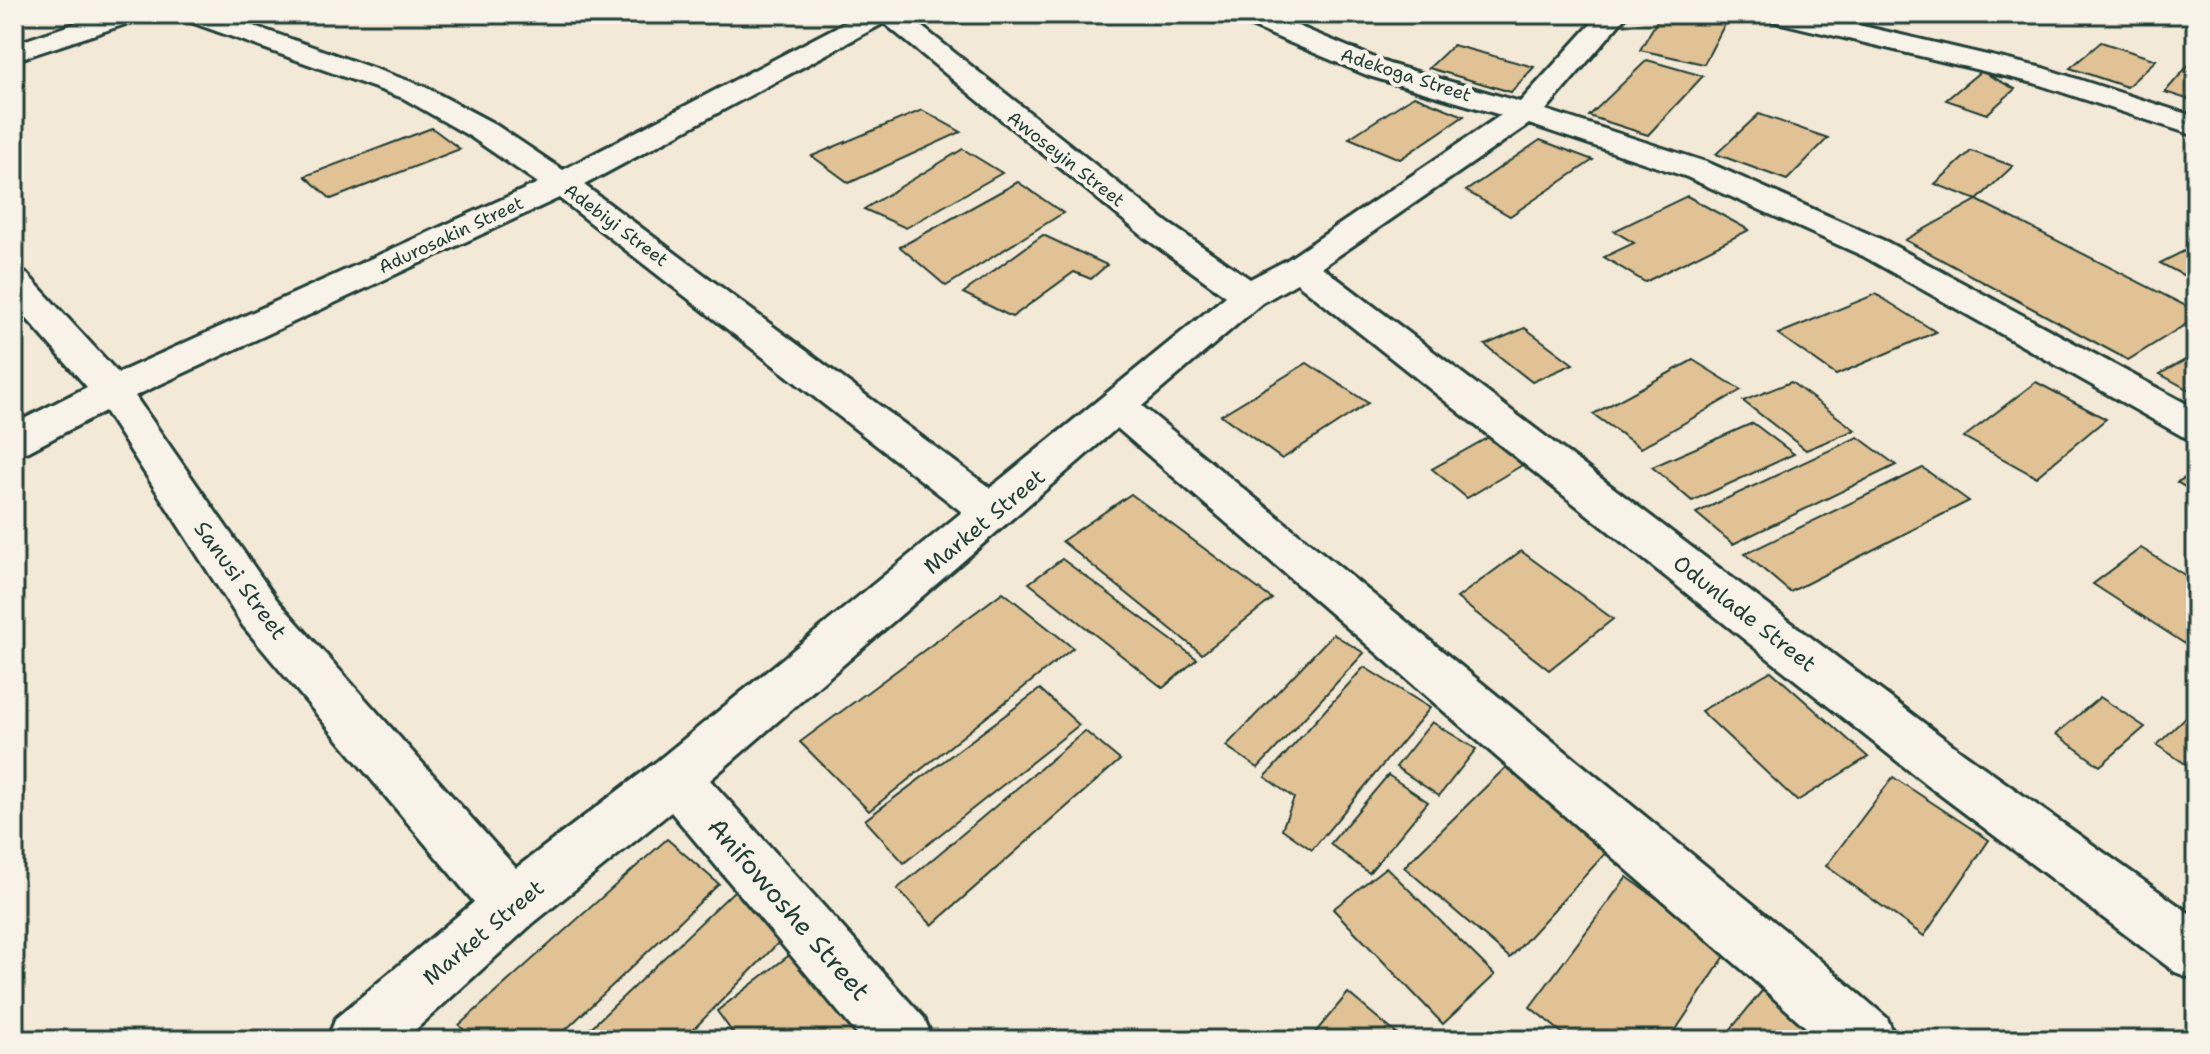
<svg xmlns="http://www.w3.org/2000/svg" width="2210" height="1054" font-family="'Shantell Sans',sans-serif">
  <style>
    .building { fill: #e1c294; stroke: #1f3d34; stroke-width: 2 }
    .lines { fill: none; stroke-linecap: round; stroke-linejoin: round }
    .minor-casing { stroke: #1f3d34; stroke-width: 6 }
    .minor { fill: #f7f3e8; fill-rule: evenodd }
    .labels { text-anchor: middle; stroke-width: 8; stroke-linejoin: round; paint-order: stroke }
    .far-street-label { font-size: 18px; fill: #1f3d34; stroke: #f7f3e8 }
    .street-label { font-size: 22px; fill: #1f3d34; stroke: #f7f3e8 }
    .near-street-label { font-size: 26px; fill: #1f3d34; stroke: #f7f3e8 }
  </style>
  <rect width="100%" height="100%" fill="#f3e9d7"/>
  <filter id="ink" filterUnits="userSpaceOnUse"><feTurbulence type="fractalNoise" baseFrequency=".0125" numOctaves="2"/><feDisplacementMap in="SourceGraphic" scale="16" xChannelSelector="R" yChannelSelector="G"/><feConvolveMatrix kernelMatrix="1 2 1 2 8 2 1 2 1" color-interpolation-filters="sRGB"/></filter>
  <g filter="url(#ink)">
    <g class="building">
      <path d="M1661,14H1721L1729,16L1704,64L1640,50Z"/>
      <path d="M2101,42L2156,60L2127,87L2070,68Z"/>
      <path d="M1453,45L1534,67L1511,92L1429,68Z"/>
      <path d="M1647,60L1703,76L1648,135L1589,116Z"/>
      <path d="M2193,60L2196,61V102L2165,92Z"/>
      <path d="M1981,71L2015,89L1987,114L1946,100Z"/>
      <path d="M1414,96L1464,116L1400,159L1349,138Z"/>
      <path d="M922,110L961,132L849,183L812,156Z"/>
      <path d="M1759,114L1828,138L1787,180L1716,154Z"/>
      <path d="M432,128L460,149L331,199L305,176Z"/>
      <path d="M1540,140L1593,160L1510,216L1466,191Z"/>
      <path d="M963,149L1002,173L906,228L864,209Z"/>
      <path d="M1971,151L2013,166L1977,200L1935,184Z"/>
      <path d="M1018,182L1063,213L946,286L900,247Z"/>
      <path d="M1687,196L1749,230L1645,282L1604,257L1634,243L1614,231Z"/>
      <path d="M1977,200L2196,311V318L2128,360L1905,240Z"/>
      <path d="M1043,235L1107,265L1091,279L1074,272L1012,317L963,293Z"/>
      <path d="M2196,245V282L2160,263Z"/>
      <path d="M1876,294L1936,332L1836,375L1778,334Z"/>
      <path d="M1525,328L1573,364L1532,382L1485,345Z"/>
      <path d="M2196,354V394L2160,374Z"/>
      <path d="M1693,360L1741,390L1641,448L1593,414Z"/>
      <path d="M1307,363L1368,403L1282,459L1221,415Z"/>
      <path d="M1791,382L1855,430L1806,450L1743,401Z"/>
      <path d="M2036,382L2106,419L2036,477L1964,437Z"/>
      <path d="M1753,423L1794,454L1692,501L1652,467Z"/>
      <path d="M1489,437L1524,464L1467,498L1432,469Z"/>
      <path d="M1858,437L1896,465L1733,544L1696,513Z"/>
      <path d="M1923,468L1969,501L1790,592L1745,554Z"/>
      <path d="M2196,472V494L2177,482Z"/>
      <path d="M1131,494L1272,599L1202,654L1062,541Z"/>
      <path d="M2141,548L2196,582V651L2093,584Z"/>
      <path d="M1521,551L1613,619L1549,670L1457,598Z"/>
      <path d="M1062,559L1197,659L1163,688L1029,583Z"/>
      <path d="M1003,592L1073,648L869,811L800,742Z"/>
      <path d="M1333,634L1364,653L1258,768L1226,746Z"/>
      <path d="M1364,667L1430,708L1312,850L1282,829L1294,798L1265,777Z"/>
      <path d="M1771,671L1868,757L1797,801L1701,711Z"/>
      <path d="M1040,689L1079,725L904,863L865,820Z"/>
      <path d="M2100,697L2145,727L2100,766L2056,734Z"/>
      <path d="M2196,707V771L2157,745Z"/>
      <path d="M1432,722L1476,749L1439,796L1396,767Z"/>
      <path d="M1085,731L1120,760L932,925L897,889Z"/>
      <path d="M1507,766L1612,846L1510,958L1404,867Z"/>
      <path d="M1388,775L1428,802L1369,873L1330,844Z"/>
      <path d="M1893,777L1989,840L1924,936L1826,866Z"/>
      <path d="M667,839L719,884L555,1040H473L459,1025Z"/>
      <path d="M1386,867L1495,975L1443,1024L1333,909Z"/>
      <path d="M1627,877L1729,950L1669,1040H1571L1530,1007Z"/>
      <path d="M735,890L787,934L683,1040H578Z"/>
      <path d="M796,950L867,1040H738L717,1011Z"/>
      <path d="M1766,986L1833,1040H1722Z"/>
      <path d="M1348,993L1404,1040H1309Z"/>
    </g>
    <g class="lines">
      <defs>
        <g id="minor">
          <path d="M103,14H142L138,20L14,61V44Z"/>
          <path d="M181,14H220L423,86L493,123L563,170L861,14H906L1168,223L1250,279L1287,260L1501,115L1369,76L1237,20L1233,14H1269L1389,64L1520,102L1600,14H1628L1546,110L1709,163L1887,242L2196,409V440L2182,436L1863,256L1687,177L1529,124L1322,267L1962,752L2196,918V980L2175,972L1926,784L1297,283L1262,303L1142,406L1787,932L1887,1018L1896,1040H1820L1745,972L1117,428L710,780L924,1018L933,1040H862L671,812L532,924L404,1040H327L336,1018L474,902L243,626L105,411L29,451L14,455V424L87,387L14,304V271L27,274L118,373L538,183L471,137L403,98L185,20ZM884,23L1144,237L1226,296L990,488L584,185ZM559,198L962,512L656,762L516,868L277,600L135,396Z"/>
          <path d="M1764,14H1811L2043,68L2196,117V136L2034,83L1768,20Z"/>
        </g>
      </defs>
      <use href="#minor" class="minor-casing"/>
      <use href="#minor" class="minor"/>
    </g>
  </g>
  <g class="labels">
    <g class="far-street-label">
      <text transform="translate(1406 75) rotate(18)" y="6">Adekoga Street</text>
      <text transform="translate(1066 159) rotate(38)" y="6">Awoseyin Street</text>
      <text transform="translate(616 225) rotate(37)" y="6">Adebiyi Street</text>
      <text transform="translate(451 235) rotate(-25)" y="6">Adurosakin Street</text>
    </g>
    <g class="street-label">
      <text transform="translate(984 521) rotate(-40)" y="8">Market Street</text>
      <text transform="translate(241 580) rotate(54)" y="8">Sanusi Street</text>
      <text transform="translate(1745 613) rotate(38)" y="8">Odunlade Street</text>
      <text transform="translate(483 932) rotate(-40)" y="8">Market Street</text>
    </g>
    <g class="near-street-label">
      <text transform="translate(789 909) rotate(49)" y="9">Anifowoshe Street</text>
    </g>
  </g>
  <rect width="2210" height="1054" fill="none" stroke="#f7f3e8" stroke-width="48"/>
  <rect x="24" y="24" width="2162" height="1006" fill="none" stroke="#1f3d34" stroke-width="3" filter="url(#ink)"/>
</svg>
